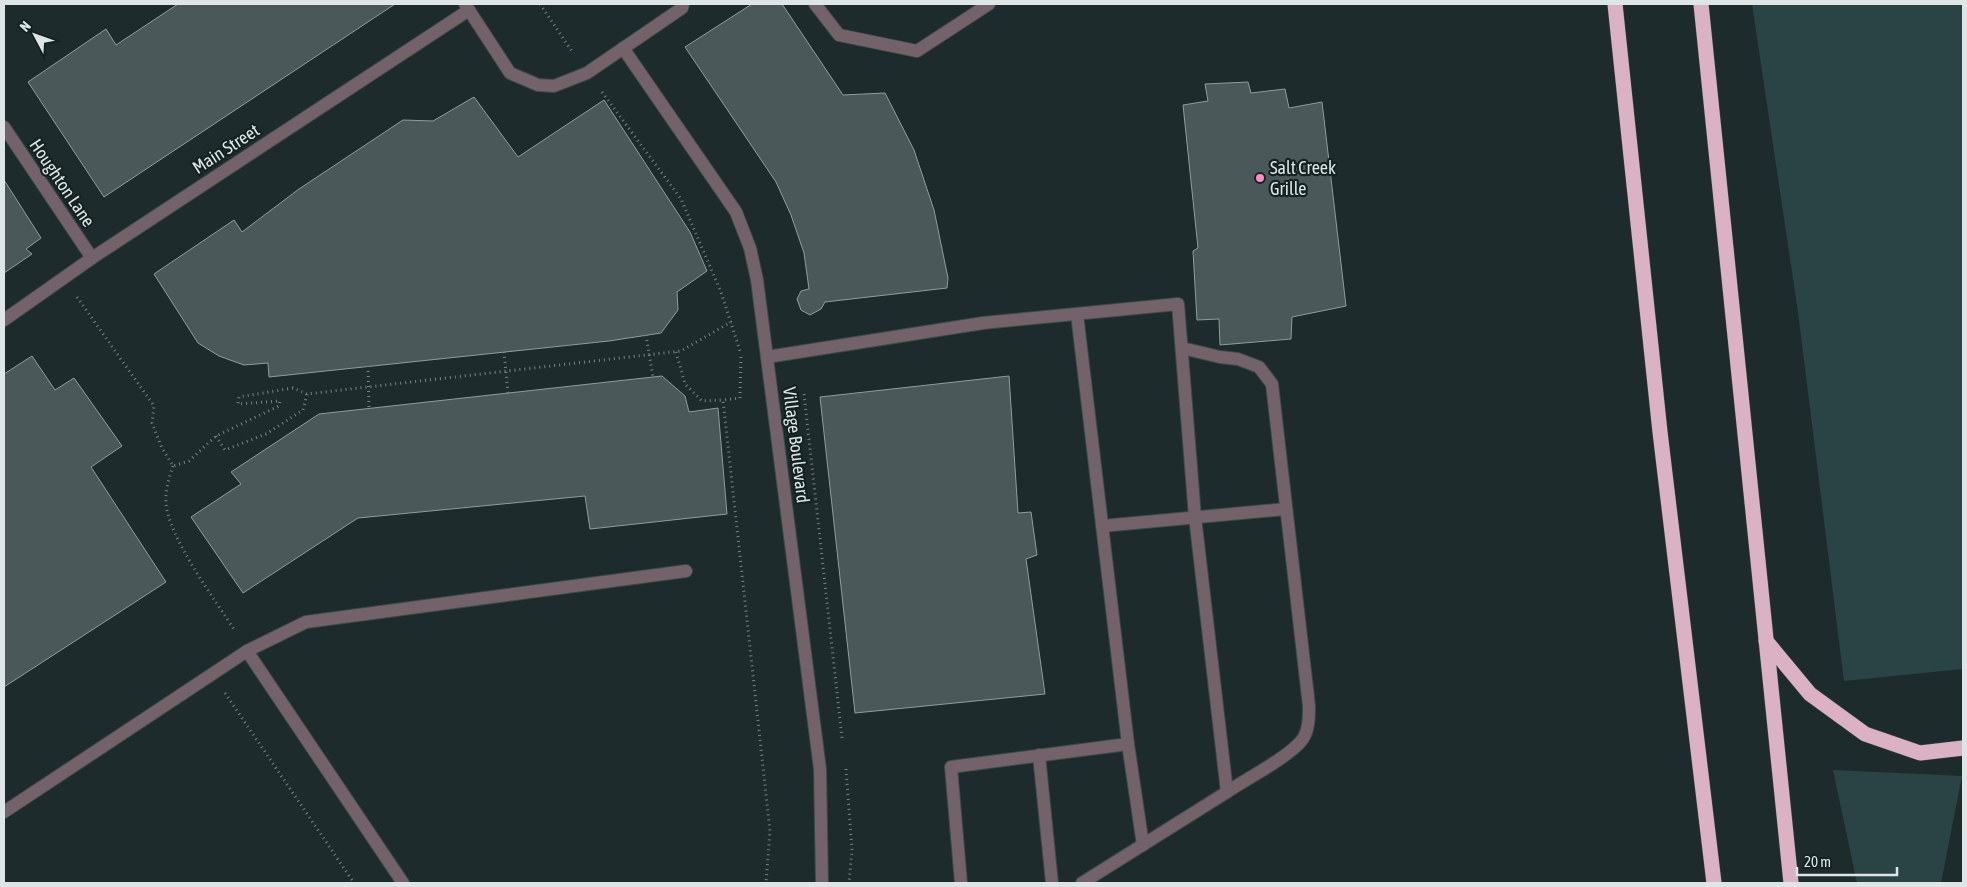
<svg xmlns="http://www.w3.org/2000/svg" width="1967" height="887" font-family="'Asap Condensed',sans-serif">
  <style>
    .green { fill: #2a4445 }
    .building { fill: #4a5859; stroke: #8e9d9e }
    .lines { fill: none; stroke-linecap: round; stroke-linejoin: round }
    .minor-casing { stroke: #3d494a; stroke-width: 14 }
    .highway-casing { stroke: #3d494a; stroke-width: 16 }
    .path { stroke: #788384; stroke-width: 3; stroke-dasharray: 1 4; stroke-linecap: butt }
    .minor { stroke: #736269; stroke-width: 12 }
    .highway { stroke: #dbb2c4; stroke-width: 15 }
    .path-bridge { stroke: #788384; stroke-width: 3; stroke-dasharray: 1 4; stroke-linecap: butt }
    .poi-dot { fill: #fb8fc3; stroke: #152222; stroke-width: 2 }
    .labels { text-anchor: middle; stroke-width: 4.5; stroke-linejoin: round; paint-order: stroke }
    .street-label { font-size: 18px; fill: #dde5e6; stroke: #152222 }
    .poi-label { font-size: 18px; fill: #dde5e6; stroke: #152222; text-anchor: start }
  </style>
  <rect width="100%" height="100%" fill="#1e2b2c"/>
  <g class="green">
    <path d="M1752,4H1963V669L1844,681L1798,312Z"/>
    <path d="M1833,770L1962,776L1941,883H1857Z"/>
  </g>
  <g class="building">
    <path d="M178,4H395L104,197L28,82L106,29L116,45Z"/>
    <path d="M752,4H782L843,95L885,93L914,150L934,210L948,278L947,288L825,302L821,309L810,315L801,310L797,299L801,291L809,289L804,253L791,215L776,182L685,47Z"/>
    <path d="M1248,82L1251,93L1285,89L1289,108L1322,102L1346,306L1292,317L1291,339L1220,345L1219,319L1197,320L1193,251L1198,248L1183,105L1208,101L1205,84Z"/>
    <path d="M474,97L518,157L604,100L690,232L707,271L677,292L678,310L661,333L609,341L269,377L268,363L244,365L219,356L198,343L154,274L234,220L242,232L299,189L403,120L433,121Z"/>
    <path d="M4,180L41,238L26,249L32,254L4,273Z"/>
    <path d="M32,356L55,390L74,378L122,446L91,467L166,582L4,687V374Z"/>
    <path d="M662,376L685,396L689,412L718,408L727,514L590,529L585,496L358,518L243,593L191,517L241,484L231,472L319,414Z"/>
    <path d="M1009,376L1018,513L1031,512L1037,555L1026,559L1045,694L855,713L820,397Z"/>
  </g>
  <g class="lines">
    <defs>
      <g id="minor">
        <path d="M465,4L510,73L538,85L554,86L587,73L682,8L683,4"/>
        <path d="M815,4L839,35L917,51L989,4"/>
        <path d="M623,48L736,212L750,248L757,280L820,769L822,883"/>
        <path d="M4,127L92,258"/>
        <path d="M4,320L92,258L469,10"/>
        <path d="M1182,348L1220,357L1238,359L1259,367L1272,384L1309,706C1309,717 1309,731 1302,740C1289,757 1246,779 1227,792"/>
        <path d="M767,357L983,323L1178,304L1195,517L1227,792L1082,883"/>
        <path d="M1102,526L1286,509"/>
        <path d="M247,651L403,883"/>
        <path d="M1128,744L1143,845"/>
        <path d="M1039,755L1052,883"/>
        <path d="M4,812L247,651L306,622L686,571"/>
        <path d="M961,883L951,767L1128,744L1077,314"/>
      </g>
      <g id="highway">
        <path d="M1615,4L1660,432L1714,883"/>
        <path d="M1701,4L1791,883"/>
        <path d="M1766,641L1810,694L1865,734L1920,753L1963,748"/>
      </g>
    </defs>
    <use href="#minor" class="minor-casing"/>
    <use href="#highway" class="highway-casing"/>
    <g class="path">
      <path d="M540,4L573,53"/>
      <path d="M602,92L681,199L721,292L740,351"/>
      <path d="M77,297L154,406L152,423L162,448L173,466L189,461L216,436L279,406L280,401L238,404L239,397L293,388L307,394L681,351L731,322"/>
      <path d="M676,352L685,384L702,401L723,400"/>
      <path d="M741,357L740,398L723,400L770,831L766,883"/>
      <path d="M804,394L842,738"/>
      <path d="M216,436L225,450L266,434L303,410L307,394"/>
      <path d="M173,466C169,477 165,492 166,503C168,537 216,601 235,631"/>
      <path d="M225,693L354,883"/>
      <path d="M846,769L852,850L849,883"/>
    </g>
    <use href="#minor" class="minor"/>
    <use href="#highway" class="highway"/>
    <g class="path-bridge">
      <path d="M646,335L653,377"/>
      <path d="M504,352L508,393"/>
      <path d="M368,366L369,409"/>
    </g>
  </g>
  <circle class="poi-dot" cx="1260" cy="178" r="5"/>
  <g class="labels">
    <g class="street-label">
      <text transform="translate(226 149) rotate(-33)" y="6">Main Street</text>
      <text transform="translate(62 183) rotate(56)" y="6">Houghton Lane</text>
      <text transform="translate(796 445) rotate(83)" y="6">Village Boulevard</text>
    </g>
    <g class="poi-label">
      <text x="1270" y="174">Salt Creek<tspan x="1270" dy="21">Grille</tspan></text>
    </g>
  </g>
  <rect width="1967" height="887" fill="none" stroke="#dde5e6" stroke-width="10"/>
  <g transform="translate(35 35) rotate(311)" stroke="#152222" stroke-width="4" paint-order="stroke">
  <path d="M0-4L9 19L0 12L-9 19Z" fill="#dde5e6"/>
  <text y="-8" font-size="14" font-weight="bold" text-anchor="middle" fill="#dde5e6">N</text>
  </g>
  <path d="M1797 867v8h100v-8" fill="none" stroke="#dde5e6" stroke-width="2.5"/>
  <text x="1804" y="867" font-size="15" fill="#dde5e6" stroke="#152222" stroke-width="4" paint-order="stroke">20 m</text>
</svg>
